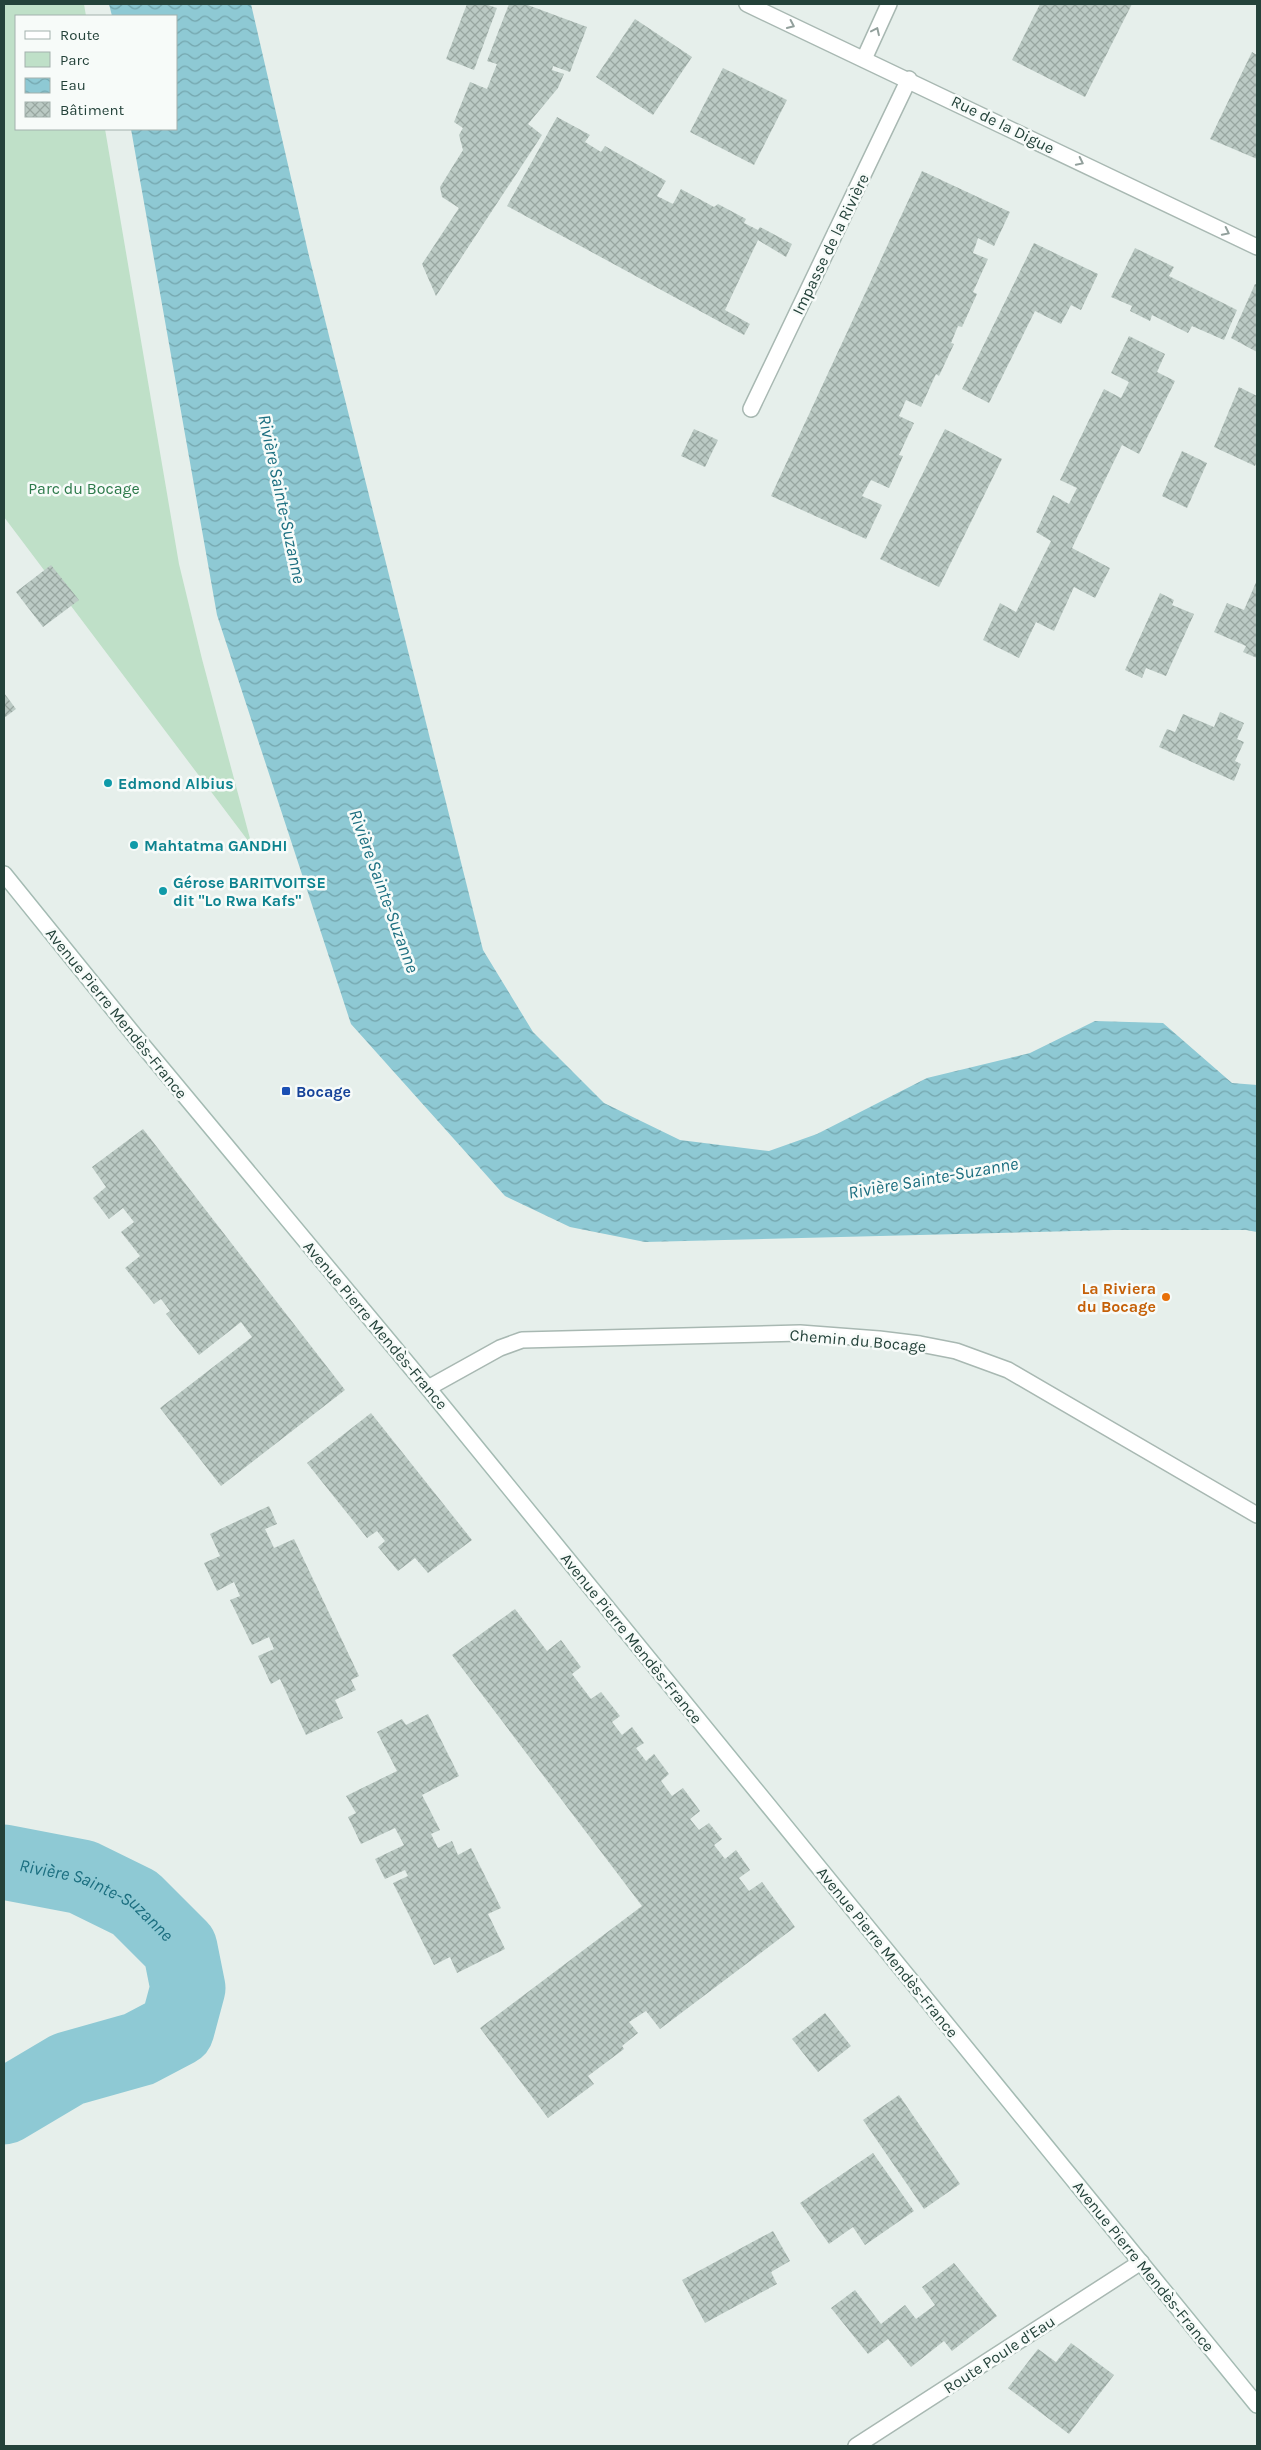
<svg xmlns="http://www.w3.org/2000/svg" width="1261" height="2450" font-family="Karla,sans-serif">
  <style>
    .park { fill: #bfe0c8 }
    .water { fill: url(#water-waves) }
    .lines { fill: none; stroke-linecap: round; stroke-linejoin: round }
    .river { stroke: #8ec9d4; stroke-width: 75 }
    .building { fill: url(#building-cross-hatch) }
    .service-casing { stroke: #a8b8b2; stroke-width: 18 }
    .minor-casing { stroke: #a8b8b2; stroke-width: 18 }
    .secondary-casing { stroke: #a4bbb3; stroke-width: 18 }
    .service { stroke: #fff; stroke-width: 15 }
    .minor { stroke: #fff; stroke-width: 15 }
    .secondary { stroke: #fff; stroke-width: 15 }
    .oneway { stroke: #92a09c }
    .culture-dot { fill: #0f9aa8; stroke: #f7fbf9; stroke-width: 2 }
    .transit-dot { fill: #1a4fb4; stroke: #f7fbf9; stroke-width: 2 }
    .food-dot { fill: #e8710a; stroke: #f7fbf9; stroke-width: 2 }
    .labels { text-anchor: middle; stroke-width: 5; stroke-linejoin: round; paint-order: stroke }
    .street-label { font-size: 16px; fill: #24423a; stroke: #f7fbf9 }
    .park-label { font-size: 16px; fill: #2d7a4b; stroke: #f7fbf9 }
    .culture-label { font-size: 16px; font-weight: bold; fill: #0d838f; stroke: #f7fbf9; text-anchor: start }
    .transit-label { font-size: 16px; font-weight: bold; fill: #164399; stroke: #f7fbf9; text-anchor: start }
    .food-label { font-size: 16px; font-weight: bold; fill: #c56008; stroke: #f7fbf9; text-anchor: end }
    .water-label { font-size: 18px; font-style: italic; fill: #1c6f80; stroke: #f7fbf9 }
  </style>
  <defs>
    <pattern id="water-waves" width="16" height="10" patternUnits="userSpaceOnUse" patternTransform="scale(1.25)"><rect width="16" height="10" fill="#8ec9d4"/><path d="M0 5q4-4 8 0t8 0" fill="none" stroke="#74a5ad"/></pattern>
    <pattern id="building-cross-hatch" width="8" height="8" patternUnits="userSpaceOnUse" patternTransform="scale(1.25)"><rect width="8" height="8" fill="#bbcac4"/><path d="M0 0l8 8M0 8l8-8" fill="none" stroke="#98a6a0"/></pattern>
  </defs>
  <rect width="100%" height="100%" fill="#e6efeb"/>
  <path class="park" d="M4,4H84L86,16H16V129H105L179,564L202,659L252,846L4,517Z"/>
  <path class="water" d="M109,4H251L309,256L483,950L533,1032L604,1103L680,1140L769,1151L817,1134L927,1078L1030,1053L1095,1021L1163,1023L1232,1083L1257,1085V1232L1246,1230H1114L645,1242L570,1227L505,1196L351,1024L217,615L131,129H176V16H112Z"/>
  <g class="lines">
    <path class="river" id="s1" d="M4,1862L82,1877L135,1903L180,1948L188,1988L177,2029L139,2049L68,2069L4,2107"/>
  </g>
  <g class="building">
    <path d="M467,4H485L497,8L474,70L446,59Z"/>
    <path d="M509,4H525L587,27L570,72L553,66L552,70L564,74L558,88L528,124L542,135L436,296L422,264L459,208L442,197L440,187L463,150L459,135L463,128L454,122L470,82L487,89L497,64L487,61Z"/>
    <path d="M1040,4H1132L1085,97L1012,60Z"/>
    <path d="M635,19L692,57L653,115L596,77Z"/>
    <path d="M1252,52L1257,55V159L1210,139Z"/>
    <path d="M723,68L787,100L754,165L690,132Z"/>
    <path d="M557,117L590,135L585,142L601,152L605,146L666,181L657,196L673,204L681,189L714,207L718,204L746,219L744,223L758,230L760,227L792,244L786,257L758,240L725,310L750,324L744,335L507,206Z"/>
    <path d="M922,171L1010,212L994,246L978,238L973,253L988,259L973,292L977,294L962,327L958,326L951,343L954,344L939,376L936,374L921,407L906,400L899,416L914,423L899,455L903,456L889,488L871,480L862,496L882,505L866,539L771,496Z"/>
    <path d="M1034,243L1098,274L1081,310L1071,305L1061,324L1035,311L989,403L962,389Z"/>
    <path d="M1135,248L1174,267L1169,276L1237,310L1224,340L1192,326L1188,333L1152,315L1150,321L1130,311L1132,306L1111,297Z"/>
    <path d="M1255,284L1257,285V352L1231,338Z"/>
    <path d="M1129,336L1165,354L1157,372L1175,381L1139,454L1122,445L1072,548L1110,568L1095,598L1074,587L1054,631L1036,622L1019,658L983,640L1000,603L1016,612L1051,541L1036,532L1053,495L1069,504L1077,488L1060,480L1104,389L1121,398L1129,382L1111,373Z"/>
    <path d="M1239,387L1257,396V460L1255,466L1214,447Z"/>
    <path d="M694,429L718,440L705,467L681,456Z"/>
    <path d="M945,429L1002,459L939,587L880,559Z"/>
    <path d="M1182,451L1207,463L1187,508L1162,496Z"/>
    <path d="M51,565L79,600L43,627L16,592Z"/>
    <path d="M1257,580V658L1243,652L1246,646L1214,632L1227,603L1244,610Z"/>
    <path d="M1160,593L1174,600L1172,605L1194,614L1166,676L1146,668L1142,678L1125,670Z"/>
    <path d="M4,693L16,709L4,718Z"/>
    <path d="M1220,712L1244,723L1237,739L1244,742L1235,761L1241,764L1234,781L1159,747L1167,729L1175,732L1183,714L1214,727Z"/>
    <path d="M143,1129L345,1390L221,1486L160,1408L252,1337L241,1322L199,1355L166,1314L170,1311L161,1299L154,1304L125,1268L140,1256L121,1232L134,1222L123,1208L109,1219L93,1198L106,1187L92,1167Z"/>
    <path d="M371,1413L472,1540L428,1573L415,1558L398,1571L378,1547L385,1541L377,1531L367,1538L307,1463Z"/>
    <path d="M269,1506L277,1524L265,1529L274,1548L294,1539L359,1676L351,1680L356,1690L335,1700L343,1718L306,1735L280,1679L271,1684L258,1656L274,1649L269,1637L252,1645L230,1600L240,1596L234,1582L217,1591L204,1563L220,1556L210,1534Z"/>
    <path d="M515,1609L547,1651L561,1640L581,1667L572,1674L591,1699L601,1692L620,1716L612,1722L622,1735L632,1727L644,1743L636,1748L646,1761L654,1754L669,1774L661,1781L672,1796L683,1788L700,1811L690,1819L699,1830L709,1823L722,1839L714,1845L725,1859L736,1850L750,1870L739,1878L749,1891L762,1882L795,1927L660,2029L646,2011L629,2022L638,2033L622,2046L624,2049L588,2076L594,2084L548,2118L480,2028L642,1906L452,1655Z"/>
    <path d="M428,1714L459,1776L422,1795L440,1830L431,1834L438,1848L452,1841L458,1855L471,1848L501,1908L488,1914L505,1949L457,1973L450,1957L434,1965L393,1883L408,1876L405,1870L385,1879L375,1859L404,1845L395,1828L361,1844L348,1817L356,1813L346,1796L397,1771L377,1732L402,1719L406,1725Z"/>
    <path d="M825,2013L851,2046L818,2072L792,2039Z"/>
    <path d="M899,2095L960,2184L924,2209L863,2120Z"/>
    <path d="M873,2153L914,2211L865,2245L853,2227L829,2244L800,2203Z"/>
    <path d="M773,2231L790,2261L771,2272L777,2284L705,2323L682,2280Z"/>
    <path d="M954,2263L997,2316L952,2351L944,2341L911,2367L888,2339L868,2354L831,2308L855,2290L881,2324L905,2305L916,2319L935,2305L922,2287Z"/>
    <path d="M1071,2343L1114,2375L1069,2434L1008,2388L1038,2349L1056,2362Z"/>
  </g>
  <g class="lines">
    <defs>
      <path id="service" d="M428,1388L500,1348L522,1340L800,1333L879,1339L920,1344L956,1351L1008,1370L1257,1515"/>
      <g id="minor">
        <path d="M747,4L1257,247"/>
        <path d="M864,59L889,4"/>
        <path d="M751,409L909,79"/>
        <path d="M856,2446L1141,2262"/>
      </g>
      <path id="secondary" d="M4,874L135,1036L428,1388L1257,2405"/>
    </defs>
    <use href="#service" class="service-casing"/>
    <use href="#minor" class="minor-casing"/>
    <use href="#secondary" class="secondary-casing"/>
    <use href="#service" class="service"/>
    <use href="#minor" class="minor"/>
    <use href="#secondary" class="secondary"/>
  </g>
  <defs><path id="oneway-chevron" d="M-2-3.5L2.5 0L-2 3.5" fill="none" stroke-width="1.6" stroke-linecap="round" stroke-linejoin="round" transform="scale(1.25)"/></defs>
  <g class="oneway">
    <use href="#oneway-chevron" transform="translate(791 25) rotate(25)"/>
    <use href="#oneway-chevron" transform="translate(876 31) rotate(-65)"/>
    <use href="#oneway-chevron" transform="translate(1080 162) rotate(26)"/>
    <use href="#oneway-chevron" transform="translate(1226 232) rotate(26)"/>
  </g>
  <g class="culture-dot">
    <circle cx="108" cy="783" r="5"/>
    <circle cx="134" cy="845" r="5"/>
    <circle cx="163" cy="891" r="5"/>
  </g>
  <rect class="transit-dot" x="281" y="1086" width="10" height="10" rx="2.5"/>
  <circle class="food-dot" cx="1166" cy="1297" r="5"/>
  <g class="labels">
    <g class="street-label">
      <text transform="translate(1003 124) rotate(26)" y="6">Rue de la Digue</text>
      <text transform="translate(830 244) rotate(-64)" y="6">Impasse de la Rivière</text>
      <text transform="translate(117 1013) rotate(51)" y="6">Avenue Pierre Mendès-France</text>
      <text transform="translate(376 1325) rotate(50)" y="6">Avenue Pierre Mendès-France</text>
      <text transform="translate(858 1340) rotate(5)" y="6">Chemin du Bocage</text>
      <text transform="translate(632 1638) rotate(51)" y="6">Avenue Pierre Mendès-France</text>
      <text transform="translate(888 1952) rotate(51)" y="6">Avenue Pierre Mendès-France</text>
      <text transform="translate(1144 2266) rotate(51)" y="6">Avenue Pierre Mendès-France</text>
      <text transform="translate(999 2354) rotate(-33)" y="6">Route Poule d'Eau</text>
    </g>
    <g class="park-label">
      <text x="84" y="494">Parc du Bocage</text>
    </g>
    <g class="culture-label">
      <text x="118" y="789">Edmond Albius</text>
      <text x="144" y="851">Mahtatma GANDHI</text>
      <text x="173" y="888">Gérose BARITVOITSE<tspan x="173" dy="18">dit "Lo Rwa Kafs"</tspan></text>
    </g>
    <g class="transit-label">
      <text x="296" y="1097">Bocage</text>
    </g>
    <g class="food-label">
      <text x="1156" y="1294">La Riviera<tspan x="1156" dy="18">du Bocage</tspan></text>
    </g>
    <g class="water-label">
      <text transform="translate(282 499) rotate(78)" y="6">Rivière Sainte-Suzanne</text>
      <text transform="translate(384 891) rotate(70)" y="6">Rivière Sainte-Suzanne</text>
      <text transform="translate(933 1178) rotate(-10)" y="6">Rivière Sainte-Suzanne</text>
      <text dy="6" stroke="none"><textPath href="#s1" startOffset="102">Rivière Sainte-Suzanne</textPath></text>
    </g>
  </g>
  <rect width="1261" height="2450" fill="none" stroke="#24423a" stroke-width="10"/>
  <rect x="15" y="15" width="162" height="115" fill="#f7fbf9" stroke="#a3b1ad"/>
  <rect x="25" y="31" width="25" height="8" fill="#ffffff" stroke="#a3b1ad"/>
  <text x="60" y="40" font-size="15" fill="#24423a">Route</text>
  <rect x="25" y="52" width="25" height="15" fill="#bfe0c8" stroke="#a3b1ad"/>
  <text x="60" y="65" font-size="15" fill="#24423a">Parc</text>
  <rect x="25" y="78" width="25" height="15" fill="url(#water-waves)" stroke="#a3b1ad"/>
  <text x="60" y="90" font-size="15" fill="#24423a">Eau</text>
  <rect x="25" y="102" width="25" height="15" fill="url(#building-cross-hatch)" stroke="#a3b1ad"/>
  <text x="60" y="115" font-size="15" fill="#24423a">Bâtiment</text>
</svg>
